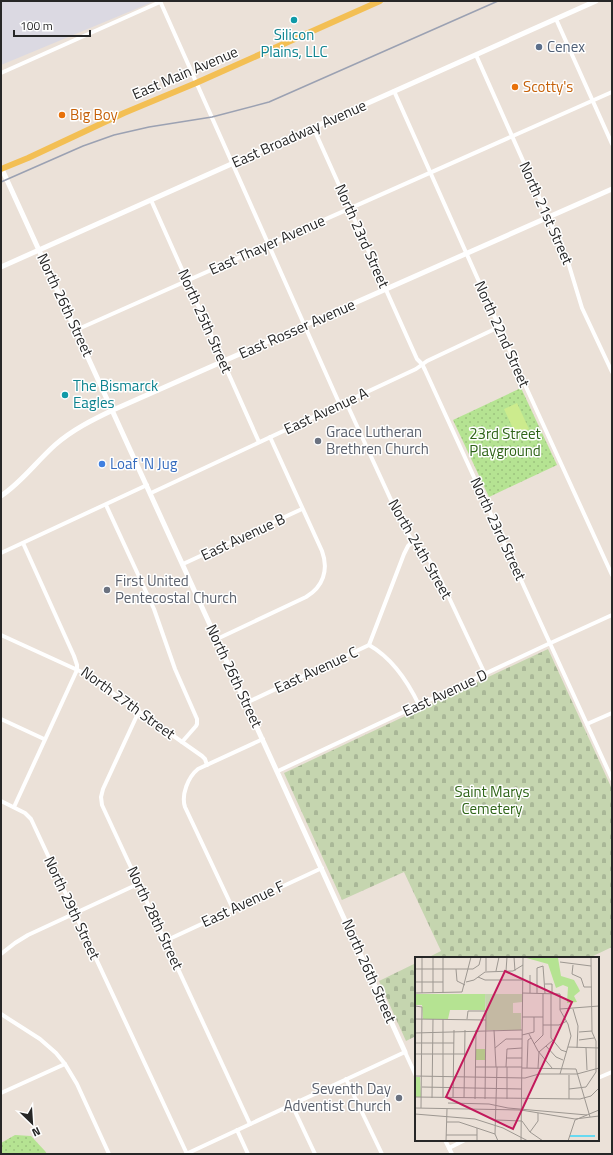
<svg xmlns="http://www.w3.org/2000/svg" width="613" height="1155" font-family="'Titillium Web',sans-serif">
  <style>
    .industrial { fill: #dbd9e2 }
    .cemetery { fill: url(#cemetery-stones) }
    .park { fill: url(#park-dots) }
    .pitch { fill: #cceb8d }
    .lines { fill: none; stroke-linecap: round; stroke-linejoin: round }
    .minor { stroke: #fff; stroke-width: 4 }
    .tertiary { stroke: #fff; stroke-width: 5 }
    .primary { stroke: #f3bf54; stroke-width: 6 }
    .rail { stroke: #9ba1b2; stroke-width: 1.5 }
    .culture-dot { fill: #0f9aa8; stroke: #fff; stroke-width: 1.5 }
    .service-dot { fill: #5c6f8a; stroke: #fff; stroke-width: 1.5 }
    .food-dot { fill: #e8710a; stroke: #fff; stroke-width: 1.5 }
    .worship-dot { fill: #6b7280; stroke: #fff; stroke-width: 1.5 }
    .shop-dot { fill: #3f7fe0; stroke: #fff; stroke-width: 1.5 }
    .labels { text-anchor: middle; stroke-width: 3; stroke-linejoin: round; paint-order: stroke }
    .culture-label { font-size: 15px; fill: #0d838f; stroke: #fff }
    .service-label { font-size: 15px; fill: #4e5e75; stroke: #fff; text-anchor: start }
    .street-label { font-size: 15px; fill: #272727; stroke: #fff }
    .food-label { font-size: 15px; fill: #c56008; stroke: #fff; text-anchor: start }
    .worship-label { font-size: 15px; fill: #5b616d; stroke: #fff; text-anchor: start }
    .park-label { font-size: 15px; fill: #2e6417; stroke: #fff }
    .shop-label { font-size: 15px; fill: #366cbe; stroke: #fff; text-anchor: start }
    .inset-river { fill: none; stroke: #67d9f1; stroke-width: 2 }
    .inset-road { fill: none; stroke: #9d9791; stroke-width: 1 }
    .view { fill: #c2185b; fill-opacity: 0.15; stroke: #c2185b; stroke-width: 2 }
    .inset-edge { fill: none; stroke: #272727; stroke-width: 2 }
  </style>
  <defs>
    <pattern id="cemetery-stones" width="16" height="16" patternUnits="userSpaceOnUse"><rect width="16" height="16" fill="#c5d5af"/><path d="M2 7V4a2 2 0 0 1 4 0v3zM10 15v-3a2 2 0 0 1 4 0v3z" fill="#a9b797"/></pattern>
    <pattern id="park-dots" width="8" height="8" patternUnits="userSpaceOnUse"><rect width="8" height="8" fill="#b5e392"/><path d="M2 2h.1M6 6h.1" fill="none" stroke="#9cc37e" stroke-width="1.8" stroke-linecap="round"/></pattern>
  </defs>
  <rect width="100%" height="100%" fill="#ebe1d8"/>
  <path class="industrial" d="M1,1H155L1,65Z"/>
  <g class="cemetery">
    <path d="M548,649L612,789V947L589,958H427L441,951L404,872L342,900L284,773Z"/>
    <path d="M416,963V1036L406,1041L379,981Z"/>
  </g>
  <g class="park">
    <path d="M521,388L557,465L489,497L453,420Z"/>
    <path d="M15,1135L31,1136L45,1151L47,1154H1V1143Z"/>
  </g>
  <path class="pitch" d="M517,403L529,429L516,435L504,409Z"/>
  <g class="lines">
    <g class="minor">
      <path d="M160,1L340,405"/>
      <path d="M556,19L612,144"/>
      <path d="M476,55L568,262L582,308L612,372"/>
      <path d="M1,73L160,2"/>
      <path d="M394,91L526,387L612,575"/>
      <path d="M313,127L417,359L422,364L425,370L612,779"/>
      <path d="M151,200L259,442"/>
      <path d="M76,330L612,92"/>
      <path d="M346,402L402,524L410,537L426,555L437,572L485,674"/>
      <path d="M151,493L416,369L427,361L499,327"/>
      <path d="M106,505L154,609L175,669L197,719V724L196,726L182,742"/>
      <path d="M1,553L147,485"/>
      <path d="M183,564L302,509"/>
      <path d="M1,635L84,673L202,756L205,759L207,765"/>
      <path d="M217,639L306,597C323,587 329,570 322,551L270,437"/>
      <path d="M369,645C392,658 408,682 419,705"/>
      <path d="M246,703L369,645L404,554L408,546L413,541"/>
      <path d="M139,711L103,789L101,797L102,805L250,1124"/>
      <path d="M1,719L44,739"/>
      <path d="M587,724L612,713"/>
      <path d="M278,771L544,646L612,615"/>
      <path d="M1,801L25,813L31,819L187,1154"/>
      <path d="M14,807L77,670V665L74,656L23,543"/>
      <path d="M233,909L185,807C181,795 188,777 198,769L263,739"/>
      <path d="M165,941L322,868"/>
      <path d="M1,954L15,943L28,935L138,884"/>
      <path d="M1,1014L40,1039L56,1053L65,1064L77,1084L109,1154"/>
      <path d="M598,1078L612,1072"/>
      <path d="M346,1079L382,1154"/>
      <path d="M1,1093L65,1064"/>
      <path d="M292,1105L315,1154"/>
      <path d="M237,1130L248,1154"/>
      <path d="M445,1140L452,1154"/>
      <path d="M449,1148L465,1140"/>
      <path d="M186,1154L405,1052L416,1076"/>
    </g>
    <g class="tertiary">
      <path d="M1,167L405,1052"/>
      <path d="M1,267L596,1"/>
      <path d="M1,496C22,482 36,462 55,445C72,430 92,420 113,410L612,189"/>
    </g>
    <path class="primary" d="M1,169L28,158L124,113L196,83L380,1"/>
    <path class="rail" d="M1,182L83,146L114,135L149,127L212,117L269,102L498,1"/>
  </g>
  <g class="culture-dot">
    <circle cx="294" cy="20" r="4"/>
    <circle cx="65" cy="395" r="4"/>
  </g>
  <circle class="service-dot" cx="539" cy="47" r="4"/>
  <g class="food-dot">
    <circle cx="515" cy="87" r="4"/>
    <circle cx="62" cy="115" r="4"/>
  </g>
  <g class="worship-dot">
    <circle cx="318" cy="441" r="4"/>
    <circle cx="107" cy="590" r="4"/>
    <circle cx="399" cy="1098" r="4"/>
  </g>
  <circle class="shop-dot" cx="102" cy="464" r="4"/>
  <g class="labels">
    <g class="culture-label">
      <text x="294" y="40">Silicon<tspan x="294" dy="17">Plains, LLC</tspan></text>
      <text x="73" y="391" text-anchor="start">The Bismarck<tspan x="73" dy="17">Eagles</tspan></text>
    </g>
    <g class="service-label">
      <text x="547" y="52">Cenex</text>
    </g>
    <g class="street-label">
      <text transform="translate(185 73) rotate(-23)" y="5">East Main Avenue</text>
      <text transform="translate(299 134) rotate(-24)" y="5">East Broadway Avenue</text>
      <text transform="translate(546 213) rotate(66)" y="5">North 21st Street</text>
      <text transform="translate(362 236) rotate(66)" y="5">North 23rd Street</text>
      <text transform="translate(267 245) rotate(-24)" y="5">East Thayer Avenue</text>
      <text transform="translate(65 305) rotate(65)" y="5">North 26th Street</text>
      <text transform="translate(205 321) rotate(66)" y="5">North 25th Street</text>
      <text transform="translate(297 329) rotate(-24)" y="5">East Rosser Avenue</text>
      <text transform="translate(502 334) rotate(66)" y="5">North 22nd Street</text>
      <text transform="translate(326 411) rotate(-25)" y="5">East Avenue A</text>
      <text transform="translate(498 529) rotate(65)" y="5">North 23rd Street</text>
      <text transform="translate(243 537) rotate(-25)" y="5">East Avenue B</text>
      <text transform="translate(420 549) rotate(60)" y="5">North 24th Street</text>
      <text transform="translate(316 670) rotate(-25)" y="5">East Avenue C</text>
      <text transform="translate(234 676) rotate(65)" y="5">North 26th Street</text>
      <text transform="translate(445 693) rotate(-25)" y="5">East Avenue D</text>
      <text transform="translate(128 703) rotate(36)" y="5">North 27th Street</text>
      <text transform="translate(243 904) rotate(-25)" y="5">East Avenue F</text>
      <text transform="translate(72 908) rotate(65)" y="5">North 29th Street</text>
      <text transform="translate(155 918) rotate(65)" y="5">North 28th Street</text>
      <text transform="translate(369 971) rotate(66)" y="5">North 26th Street</text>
    </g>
    <g class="food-label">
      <text x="523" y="92">Scotty's</text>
      <text x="70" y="120">Big Boy</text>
    </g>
    <g class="worship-label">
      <text x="326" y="437">Grace Lutheran<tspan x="326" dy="17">Brethren Church</tspan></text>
      <text x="115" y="586">First United<tspan x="115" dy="17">Pentecostal Church</tspan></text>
      <text x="391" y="1094" text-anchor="end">Seventh Day<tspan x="391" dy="17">Adventist Church</tspan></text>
    </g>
    <g class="park-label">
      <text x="505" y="439">23rd Street<tspan x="505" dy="17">Playground</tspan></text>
      <text x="492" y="797">Saint Marys<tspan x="492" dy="17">Cemetery</tspan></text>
    </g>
    <g class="shop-label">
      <text x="110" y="469">Loaf 'N Jug</text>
    </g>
  </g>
  <g transform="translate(415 957)">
    <rect width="184" height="184" fill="#ebe1d8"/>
    <path d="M70,37H107V45L98,46V56H106V73H71Z" fill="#c5d5af"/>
    <path d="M108,0L143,1L146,19L159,23L163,30L165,34L159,39L162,45L152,46L153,30L148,28L141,31L133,7ZM0,37H70V53H35L33,62H8L7,48H0ZM61,92H70V103H61ZM0,120H5L6,140H0Z" fill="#b5e392"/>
    <path class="inset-river" d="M155,179H180"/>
    <path class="inset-road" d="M7,0V36M18,0V36M99,0L100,14M145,5L176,9M158,8L157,17L166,21L169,30H177M0,12H58L64,8L66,0M41,12L42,24L50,28M71,14V0M81,14L84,0M91,14L92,0M115,18V36M63,20L70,23H107M0,25H28M51,25L59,23L70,15L98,14L108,8M130,27H137V36M0,36L47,35L56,0M28,36V0M107,36L145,37V53L153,67L156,79L145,117M122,36V11L128,9L130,36M136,36V81L146,93L152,95M0,49L7,50L6,151M145,52L184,49M158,52L163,69L162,91M107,60H128M0,62L71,63M52,62L53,54H71L70,142M128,68H144L152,64M79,73L81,110M164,75L177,74M0,76L107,73M114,77L123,94L137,111M107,78L119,75V60M164,83L179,81M0,86H39M119,87L128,78V36M131,89L141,100L148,103M153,90L184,91M80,91L91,82H107M171,91L172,113M124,95L138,83M0,97H50M91,101H107M60,110H107M91,110L92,92L107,91M107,111L161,112L175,160M112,111L113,83L116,81M123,111L124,95M0,119L110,121L124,117H162L184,111M7,130L107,132M154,132L171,130L181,115V84L177,75L176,0M0,140L165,142L176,139L184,131M17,141L18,62M28,141V62M38,141L39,73M49,141L50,73M60,142L61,73M92,142V110M154,142V118M33,146L74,147L93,151L172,158M0,151L106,153L160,162L184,159M0,157L60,162L88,171L113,184M81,163L107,164L115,175L128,184M32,165H44L80,177L83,184M115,175L123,164V156M80,177L82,110M31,178H62M31,184L32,152M62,184V171M106,184L108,0M153,184L160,163L184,153"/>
    <path class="view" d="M90,14L157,45L98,172L31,140Z"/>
    <rect width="184" height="184" class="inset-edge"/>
  </g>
  <rect width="613" height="1155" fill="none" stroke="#272727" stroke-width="4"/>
  <g transform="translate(32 1123) rotate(155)" stroke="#ffffff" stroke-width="3" paint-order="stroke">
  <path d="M0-3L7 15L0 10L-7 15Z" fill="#272727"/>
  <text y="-6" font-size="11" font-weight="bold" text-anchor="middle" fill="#272727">N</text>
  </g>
  <path d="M14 30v6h76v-6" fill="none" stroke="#272727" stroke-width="2"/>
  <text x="20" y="30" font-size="12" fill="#272727" stroke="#ffffff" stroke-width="3" paint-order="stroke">100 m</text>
</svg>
